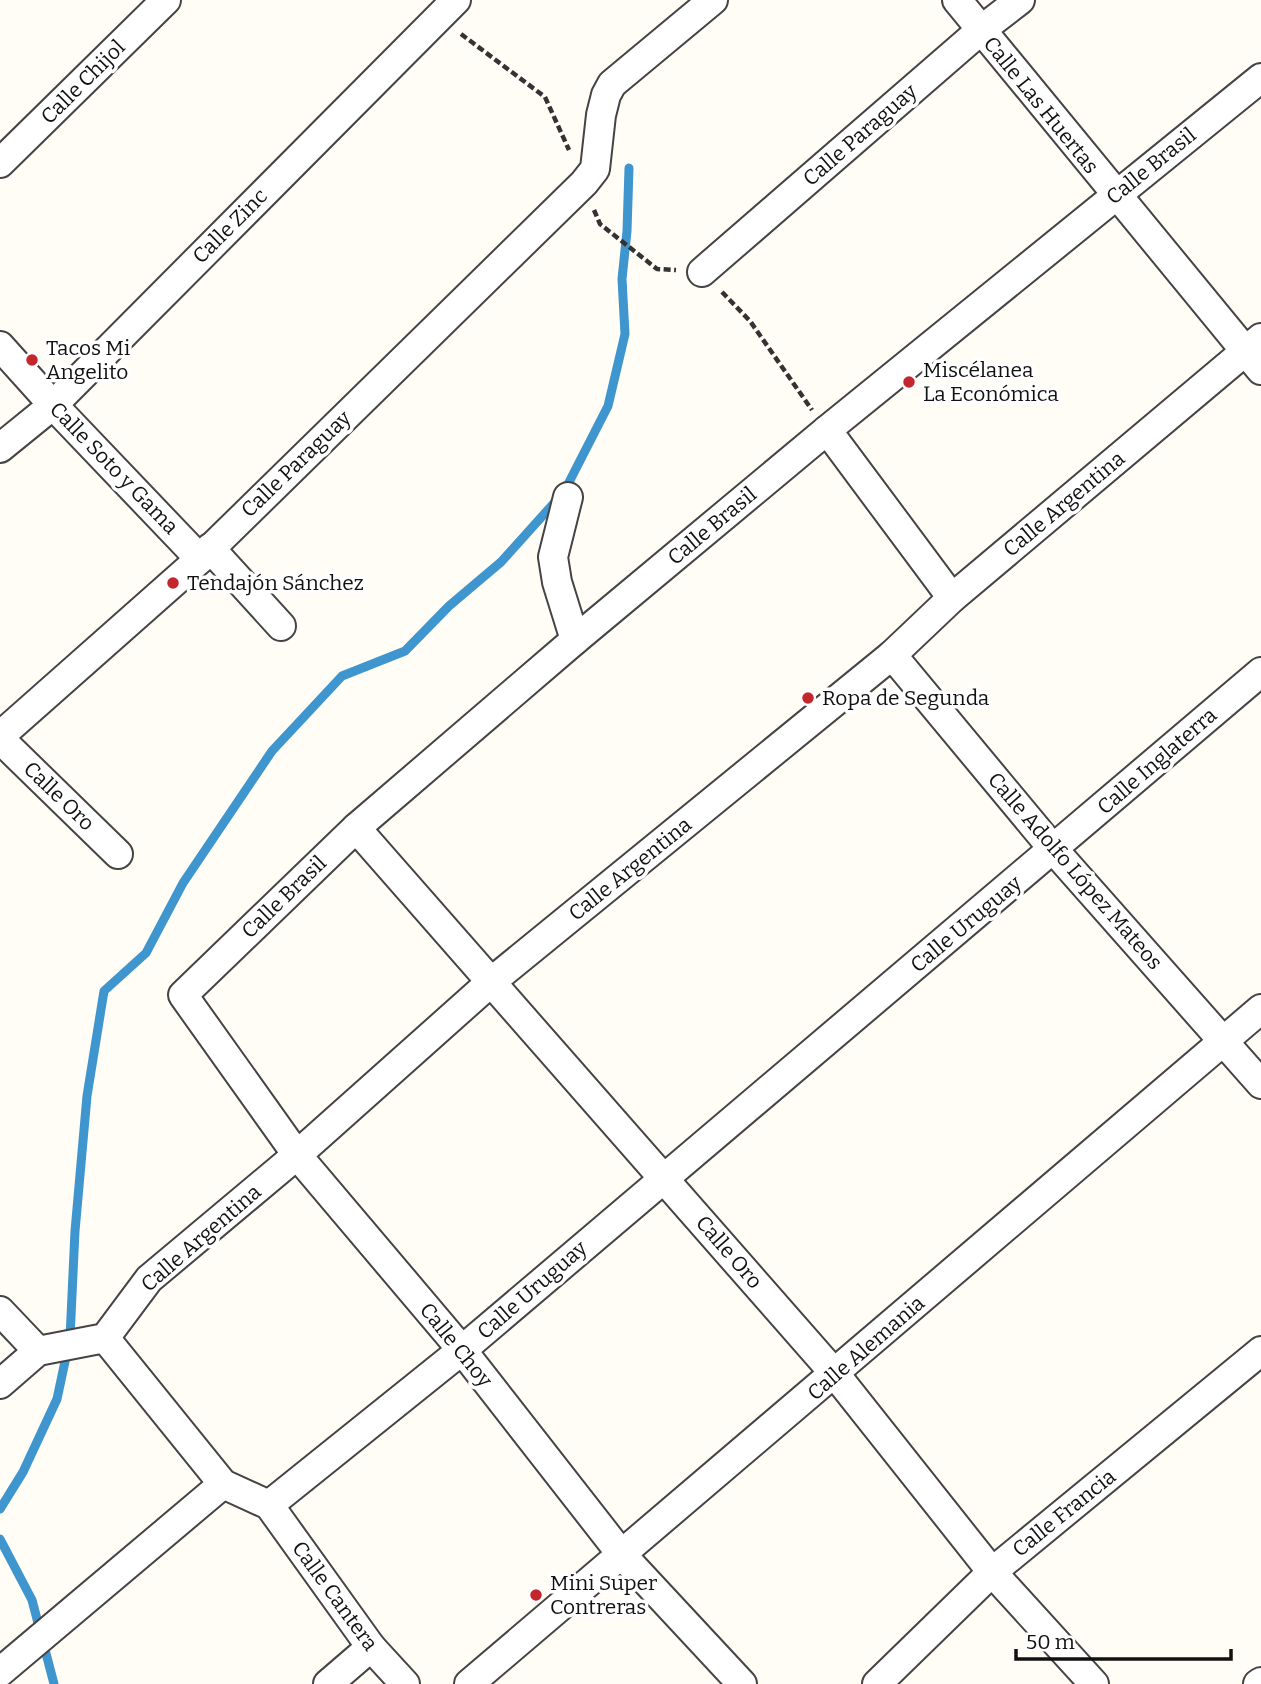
<svg xmlns="http://www.w3.org/2000/svg" width="1261" height="1684" font-family="Bitter,serif">
  <style>
    .lines { fill: none; stroke-linecap: round; stroke-linejoin: round }
    .stream { stroke: #3f96cf; stroke-width: 9 }
    .minor-casing { stroke: #444; stroke-width: 32 }
    .path { stroke: #333; stroke-width: 4.5; stroke-dasharray: 7 3.5; stroke-linecap: butt }
    .minor { stroke: #fff; stroke-width: 28 }
    .poi-dot { fill: #c4262e; stroke: #fff; stroke-width: 2.5 }
    .labels { text-anchor: middle; stroke-width: 7; stroke-linejoin: round; paint-order: stroke }
    .street-label { font-size: 21px; fill: #111; stroke: #fff }
    .poi-label { font-size: 21px; fill: #111; stroke: #fff; text-anchor: start }
  </style>
  <rect width="100%" height="100%" fill="#fffdf5"/>
  <g class="lines">
    <g class="stream">
      <path d="M0,1509L23,1472L57,1399L70,1338L75,1231L87,1096L104,991L146,953L183,883L272,751L342,676L405,651L449,606L501,562L564,492L608,406L625,334L622,279L627,231L629,168"/>
      <path d="M0,1539L32,1600L54,1684"/>
    </g>
    <defs>
      <g id="minor">
        <path d="M957,0L1261,370"/>
        <path d="M0,163L166,0"/>
        <path d="M702,272L981,30L1020,0"/>
        <path d="M0,346L53,405L200,559"/>
        <path d="M827,430L952,598"/>
        <path d="M0,448L53,405L456,0"/>
        <path d="M568,497L553,557L557,582L575,640"/>
        <path d="M210,548L281,626"/>
        <path d="M892,655L1054,850L1261,1084"/>
        <path d="M0,736L200,559L584,183L595,169L601,115L606,95L612,84L713,0"/>
        <path d="M0,739L118,854"/>
        <path d="M356,828L835,1374L992,1572L1094,1684"/>
        <path d="M0,1311L38,1351"/>
        <path d="M105,1338L223,1484L269,1505L371,1647L405,1684"/>
        <path d="M0,1384L38,1351L105,1338L149,1279L297,1155L491,982L892,655L952,598L1261,338"/>
        <path d="M269,1505L462,1350L1261,672"/>
        <path d="M0,1672L223,1484"/>
        <path d="M328,1684L371,1647"/>
        <path d="M469,1684L1261,1009"/>
        <path d="M742,1684L622,1555L462,1350L297,1155L183,995L356,828L575,640L827,430L1261,78"/>
        <path d="M877,1684L992,1572L1261,1351"/>
        <path d="M1258,1684L1261,1682"/>
      </g>
    </defs>
    <use href="#minor" class="minor-casing"/>
    <g class="path">
      <path d="M461,34L545,97L569,150"/>
      <path d="M594,210L600,224L657,269L676,270"/>
      <path d="M722,292L750,321L812,410"/>
    </g>
    <use href="#minor" class="minor"/>
  </g>
  <g class="poi-dot">
    <circle cx="32" cy="360" r="7"/>
    <circle cx="909" cy="382" r="7"/>
    <circle cx="173" cy="583" r="7"/>
    <circle cx="808" cy="698" r="7"/>
    <circle cx="536" cy="1595" r="7"/>
  </g>
  <g class="labels">
    <g class="street-label">
      <text transform="translate(83 82) rotate(-45)" y="7">Calle Chijol</text>
      <text transform="translate(1041 105) rotate(51)" y="7">Calle Las Huertas</text>
      <text transform="translate(860 135) rotate(-41)" y="7">Calle Paraguay</text>
      <text transform="translate(1151 166) rotate(-39)" y="7">Calle Brasil</text>
      <text transform="translate(230 226) rotate(-45)" y="7">Calle Zinc</text>
      <text transform="translate(296 464) rotate(-44)" y="7">Calle Paraguay</text>
      <text transform="translate(114 468) rotate(46)" y="7">Calle Soto y Gama</text>
      <text transform="translate(1064 504) rotate(-40)" y="7">Calle Argentina</text>
      <text transform="translate(712 526) rotate(-40)" y="7">Calle Brasil</text>
      <text transform="translate(1157 761) rotate(-41)" y="7">Calle Inglaterra</text>
      <text transform="translate(59 796) rotate(44)" y="7">Calle Oro</text>
      <text transform="translate(630 869) rotate(-39)" y="7">Calle Argentina</text>
      <text transform="translate(1075 871) rotate(49)" y="7">Calle Adolfo López Mateos</text>
      <text transform="translate(284 897) rotate(-44)" y="7">Calle Brasil</text>
      <text transform="translate(966 924) rotate(-40)" y="7">Calle Uruguay</text>
      <text transform="translate(201 1238) rotate(-41)" y="7">Calle Argentina</text>
      <text transform="translate(729 1252) rotate(49)" y="7">Calle Oro</text>
      <text transform="translate(532 1290) rotate(-41)" y="7">Calle Uruguay</text>
      <text transform="translate(456 1345) rotate(51)" y="7">Calle Choy</text>
      <text transform="translate(866 1348) rotate(-41)" y="7">Calle Alemania</text>
      <text transform="translate(1064 1513) rotate(-39)" y="7">Calle Francia</text>
      <text transform="translate(335 1596) rotate(54)" y="7">Calle Cantera</text>
    </g>
    <g class="poi-label">
      <text x="46" y="355">Tacos Mi<tspan x="46" dy="24">Angelito</tspan></text>
      <text x="923" y="377">Miscélanea<tspan x="923" dy="24">La Económica</tspan></text>
      <text x="187" y="590">Tendajón Sánchez</text>
      <text x="822" y="705">Ropa de Segunda</text>
      <text x="550" y="1590">Mini Super<tspan x="550" dy="24">Contreras</tspan></text>
    </g>
  </g>
  <path d="M1016 1649v10h215v-10" fill="none" stroke="#111111" stroke-width="3.5"/>
  <text x="1026" y="1649" font-size="21" fill="#111111" stroke="#ffffff" stroke-width="5" paint-order="stroke">50 m</text>
</svg>
